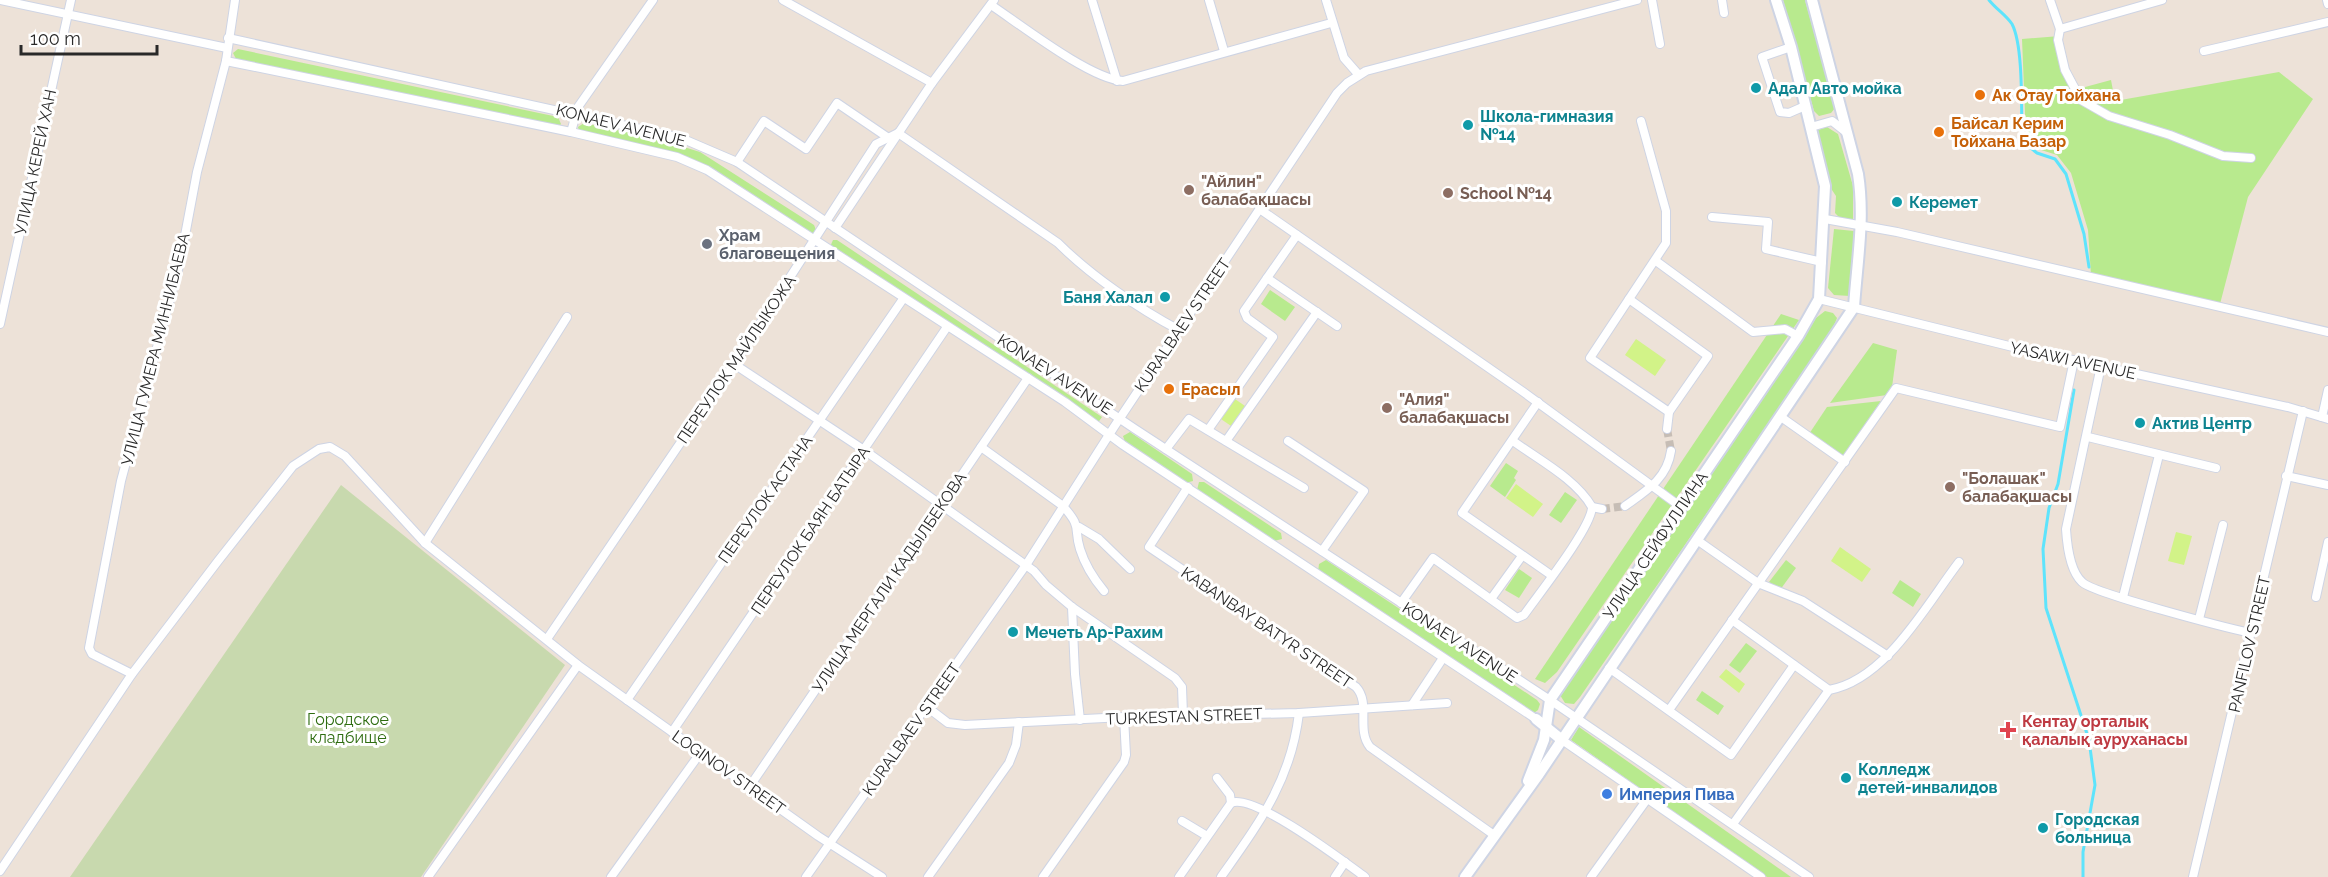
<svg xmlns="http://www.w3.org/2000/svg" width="2328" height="877" font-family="Raleway,sans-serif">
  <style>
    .green { fill: #b8ea8e }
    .cemetery { fill: #c8d9ae }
    .pitch { fill: #d2f388 }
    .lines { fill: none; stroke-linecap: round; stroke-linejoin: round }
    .stream { stroke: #5ee4fc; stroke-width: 3 }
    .minor-tunnel { stroke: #c6bdb5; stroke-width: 8; stroke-dasharray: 8 4; stroke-linecap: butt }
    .minor-casing { stroke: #ced4e4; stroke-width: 10 }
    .secondary-casing { stroke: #ced4e4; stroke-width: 14 }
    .minor { stroke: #fff; stroke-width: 8 }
    .secondary { stroke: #fff; stroke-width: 10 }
    .culture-dot { fill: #0f9aa8; stroke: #fff; stroke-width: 2 }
    .food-dot { fill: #e8710a; stroke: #fff; stroke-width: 2 }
    .education-dot { fill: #8d6e63; stroke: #fff; stroke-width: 2 }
    .worship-dot { fill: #6b7280; stroke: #fff; stroke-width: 2 }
    .health-dot { fill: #e0444e; stroke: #fff; stroke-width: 2 }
    .shop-dot { fill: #3f7fe0; stroke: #fff; stroke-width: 2 }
    .labels { text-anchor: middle; stroke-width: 6; stroke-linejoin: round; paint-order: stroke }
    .culture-label { font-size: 16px; font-weight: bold; fill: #0d838f; stroke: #fff; text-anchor: start }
    .food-label { font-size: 16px; font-weight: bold; fill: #c56008; stroke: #fff; text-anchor: start }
    .street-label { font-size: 16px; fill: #292929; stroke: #fff }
    .education-label { font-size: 16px; font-weight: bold; fill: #785e54; stroke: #fff; text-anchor: start }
    .worship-label { font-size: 16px; font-weight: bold; fill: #5b616d; stroke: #fff; text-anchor: start }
    .park-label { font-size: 16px; fill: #2f6d11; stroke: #fff }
    .health-label { font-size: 16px; font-weight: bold; fill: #be3a42; stroke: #fff; text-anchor: start }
    .shop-label { font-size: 16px; font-weight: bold; fill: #366cbe; stroke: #fff; text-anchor: start }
  </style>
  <rect width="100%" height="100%" fill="#ede2d8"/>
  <g class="green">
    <path d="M1783,0H1805L1835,108L1831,113L1819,116L1814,111Z"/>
    <path d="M2060,36L2074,90L2111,80L2115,101L2279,72L2313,99L2248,197L2220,304L2091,275L2088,230L2071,173L2057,155L2038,149L2026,137L2022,39Z"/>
    <path d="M238,49L558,117L561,124L559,127L236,59L233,53Z"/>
    <path d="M584,123L658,139L700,152L814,225L816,230L812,234L710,170L579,131L578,127Z"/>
    <path d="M1827,127L1838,134L1853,186V220L1840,218L1835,213L1836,196L1832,190L1816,136L1818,130Z"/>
    <path d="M1834,229L1854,231L1855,234L1850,296L1834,295L1828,288Z"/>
    <path d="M833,240H837L1102,417L1097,424L830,247Z"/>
    <path d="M1270,290L1295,307L1285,321L1261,304Z"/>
    <path d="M1825,311L1833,313L1837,318L1831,333L1580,697L1574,704L1565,703L1560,695L1816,318Z"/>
    <path d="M1781,314L1799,320L1557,672L1545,683L1535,679Z"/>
    <path d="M1873,343L1897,350L1892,387L1887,395L1830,403Z"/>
    <path d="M1881,401L1843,457L1809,434L1827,407Z"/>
    <path d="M1130,432L1192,474L1193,481L1185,483L1125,442L1123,436Z"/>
    <path d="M1506,463L1518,471L1514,478L1516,480L1505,497L1490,486Z"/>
    <path d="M1199,482H1204L1281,533L1282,539L1274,541L1197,490Z"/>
    <path d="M1565,492L1577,500L1561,523L1549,515Z"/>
    <path d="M1326,560L1537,700L1540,704L1538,710L1534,713L1318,572L1319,564Z"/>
    <path d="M1786,560L1796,568L1780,590L1769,582Z"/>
    <path d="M1519,569L1532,578L1519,598L1505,590Z"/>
    <path d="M1900,580L1921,594L1913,607L1892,593Z"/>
    <path d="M1746,643L1757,651L1740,673L1729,665Z"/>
    <path d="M1702,691L1724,706L1718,715L1696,700Z"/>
    <path d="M1579,727L1791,877H1767L1571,740Z"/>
  </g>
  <path class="cemetery" d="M341,485L565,665L421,877H70Z"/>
  <g class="pitch">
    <path d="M1636,339L1666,360L1655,376L1625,355Z"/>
    <path d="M1232,397L1248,408L1234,428L1218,417Z"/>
    <path d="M1516,484L1543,504L1533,517L1506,498Z"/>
    <path d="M2176,532L2192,536L2184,565L2168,561Z"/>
    <path d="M1840,547L1871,569L1862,582L1831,561Z"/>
    <path d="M1726,669L1745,684L1739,693L1719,677Z"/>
  </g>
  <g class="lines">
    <g class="stream">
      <path d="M1989,0C1996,9 2006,15 2012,24C2024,47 2021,113 2022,141L2037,153L2055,159L2066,174L2084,234L2089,267"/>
      <path d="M2074,390L2058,484L2049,508L2043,549L2046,608L2089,740L2095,785L2083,852V877"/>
    </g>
    <g class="minor-tunnel">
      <path d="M1667,429L1671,451"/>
      <path d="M1602,509L1625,506"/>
    </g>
    <defs>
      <g id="minor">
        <path d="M0,0L227,48"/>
        <path d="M783,0L932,83"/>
        <path d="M1092,0L1117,81"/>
        <path d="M1209,0L1224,51"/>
        <path d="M1326,0L1344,58L1358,74"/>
        <path d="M1652,0L1660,44"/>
        <path d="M1722,0L1724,13"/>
        <path d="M2050,0L2060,29L2058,40L2065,70L2081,100L2109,116L2170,135L2223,156L2251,158"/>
        <path d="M2327,0L2328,4"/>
        <path d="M991,5C1021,25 1090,79 1123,81L1331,23"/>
        <path d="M2060,29L2162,0"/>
        <path d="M228,38L681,138L737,162L1135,429L1550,700L1809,877"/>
        <path d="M1791,47L1762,57L1780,112L1789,113L1805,106"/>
        <path d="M2204,51L2328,22"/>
        <path d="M226,61L571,132L677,157L707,170L1065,402L1123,445L1536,719"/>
        <path d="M1641,121L1666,211V243L1590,358L1669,412"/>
        <path d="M1811,127L1832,121L1846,132"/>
        <path d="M571,132L578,107L653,0"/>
        <path d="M898,133L1058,243C1090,275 1139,309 1179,330"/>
        <path d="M737,162L764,121L806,149L837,103L887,137"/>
        <path d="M1261,210L1522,391L1681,507"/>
        <path d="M1712,217L1768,222L1766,249L1822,262"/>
        <path d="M1825,219L1897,232L2328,332"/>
        <path d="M835,228L932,83L994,0"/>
        <path d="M1656,261L1753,332L1785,329L1798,336"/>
        <path d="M1267,278L1337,326"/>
        <path d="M1629,299L1708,356L1669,412L1667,429"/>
        <path d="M1819,299L2013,347L2288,407L2328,419"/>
        <path d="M0,324L71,0"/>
        <path d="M734,364L864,450L1034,571L1046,585L1072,607L1175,678L1182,687L1183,715"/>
        <path d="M2101,366L2066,529C2067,545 2070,571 2082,582C2092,593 2227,628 2251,633"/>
        <path d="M1538,402L1462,513L1551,575"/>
        <path d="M1781,417L1845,462"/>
        <path d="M2322,417L2328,390"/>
        <path d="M1208,430L1273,337L1247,318L1244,311L1297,235"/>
        <path d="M2088,437L2216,468"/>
        <path d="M1226,441L1317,312"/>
        <path d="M1288,441L1364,491L1322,551"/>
        <path d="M981,447L1063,506C1083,529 1073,526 1080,549C1085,565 1093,578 1104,591"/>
        <path d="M1166,449L1189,419L1304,488"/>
        <path d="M2286,476L2328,485"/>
        <path d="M1188,487L1149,547L1356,687C1371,703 1356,730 1370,747L1494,835"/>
        <path d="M1625,506C1646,491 1667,479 1671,451"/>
        <path d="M1592,507L1602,509"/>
        <path d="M1079,527L1099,539L1130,569"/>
        <path d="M1697,540L1758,583L1803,601L1888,656"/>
        <path d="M425,543L567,317"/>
        <path d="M2123,597L2159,455"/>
        <path d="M2316,597L2328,542"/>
        <path d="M1491,599L1522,556"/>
        <path d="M1401,603L1433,558L1517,618L1524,615C1538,595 1592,527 1592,507C1576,479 1539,460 1513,441"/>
        <path d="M1072,607L1075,674L1080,720"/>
        <path d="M2199,619L2223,525"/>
        <path d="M1732,620L1829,690"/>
        <path d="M547,639L734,364L876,144L898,133"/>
        <path d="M1609,668L1731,755L1794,665"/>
        <path d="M132,674L92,654L89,648L121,481L180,262L197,172L226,61L235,0"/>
        <path d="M627,700L903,299"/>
        <path d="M1412,705L1443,658"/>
        <path d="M927,707L948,723L965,725L1124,717L1299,713L1447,703"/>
        <path d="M1669,710L1896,388L2060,427L2074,360"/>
        <path d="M672,732L947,327"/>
        <path d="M1562,740L1761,877"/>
        <path d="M1217,778L1230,795L1231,803"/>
        <path d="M750,786L1028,378"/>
        <path d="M1182,821L1207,836"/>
        <path d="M1733,824L1829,690C1886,680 1926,605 1959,562"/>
        <path d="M0,871L132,674L218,561L293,466L319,449L330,447L345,456L425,543L578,665L818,836L882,877"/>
        <path d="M428,877L578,665"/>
        <path d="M611,877L701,752"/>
        <path d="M806,877L1026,565L1114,427L1337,93L1347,83L1366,71L1637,0"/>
        <path d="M928,877L1009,763L1016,745L1019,722"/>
        <path d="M1043,877L1124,762L1126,755L1124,717"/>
        <path d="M1179,877L1231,803C1254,793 1343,861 1365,877"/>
        <path d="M1221,877C1259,823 1291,781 1299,713"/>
        <path d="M1335,877L1345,862"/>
        <path d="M1591,877L1648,798"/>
        <path d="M2193,877L2303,411"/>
      </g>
      <g id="secondary">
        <path d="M1536,719L1562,740"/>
        <path d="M1528,781L1544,740L1550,700L1798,336L1819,299L1825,186L1791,47L1776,0"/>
        <path d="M1465,877L1539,774L1854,307C1857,262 1865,219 1858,174L1812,0"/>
      </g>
    </defs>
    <use href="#minor" class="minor-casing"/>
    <use href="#secondary" class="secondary-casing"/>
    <use href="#minor" class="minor"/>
    <use href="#secondary" class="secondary"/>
  </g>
  <g class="culture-dot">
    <circle cx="1756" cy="88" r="6"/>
    <circle cx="1468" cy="125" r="6"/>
    <circle cx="1897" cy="202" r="6"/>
    <circle cx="1165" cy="297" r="6"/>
    <circle cx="2140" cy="423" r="6"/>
    <circle cx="1013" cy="632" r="6"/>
    <circle cx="1846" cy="778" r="6"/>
    <circle cx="2043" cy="828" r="6"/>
  </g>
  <g class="food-dot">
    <circle cx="1980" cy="95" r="6"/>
    <circle cx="1939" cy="132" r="6"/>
    <circle cx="1169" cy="389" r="6"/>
  </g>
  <g class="education-dot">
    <circle cx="1189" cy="190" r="6"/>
    <circle cx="1448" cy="193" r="6"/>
    <circle cx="1387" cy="408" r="6"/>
    <circle cx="1950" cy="487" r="6"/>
  </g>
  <circle class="worship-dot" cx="707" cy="244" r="6"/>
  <path class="health-dot" d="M2005 721h6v6h6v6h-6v6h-6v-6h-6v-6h6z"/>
  <circle class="shop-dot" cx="1607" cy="794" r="6"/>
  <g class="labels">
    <g class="culture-label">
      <text x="1768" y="94">Адал Авто мойка</text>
      <text x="1480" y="122">Школа-гимназия<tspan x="1480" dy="18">№14</tspan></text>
      <text x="1909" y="208">Керемет</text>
      <text x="1153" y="303" text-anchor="end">Баня Халал</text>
      <text x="2152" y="429">Актив Центр</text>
      <text x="1025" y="638">Мечеть Ар-Рахим</text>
      <text x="1858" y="775">Колледж<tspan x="1858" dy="18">детей-инвалидов</tspan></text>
      <text x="2055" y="825">Городская<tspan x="2055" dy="18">больница</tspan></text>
    </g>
    <g class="food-label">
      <text x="1992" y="101">Ак Отау Тойхана</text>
      <text x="1951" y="129">Байсал Керим<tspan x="1951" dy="18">Тойхана Базар</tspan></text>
      <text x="1181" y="395">Ерасыл</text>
    </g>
    <g class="street-label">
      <text transform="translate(621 125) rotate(14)" y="6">KONAEV AVENUE</text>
      <text transform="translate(35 162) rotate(-78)" y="6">УЛИЦА КЕРЕЙ ХАН</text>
      <text transform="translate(1182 325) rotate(-56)" y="6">KURALBAEV STREET</text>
      <text transform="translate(155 349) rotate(-76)" y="6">УЛИЦА ГУМЕРА МИННИБАЕВА</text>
      <text transform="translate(736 359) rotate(-56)" y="6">ПЕРЕУЛОК МАЙЛЫКОЖА</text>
      <text transform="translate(2073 360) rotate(12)" y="6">YASAWI AVENUE</text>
      <text transform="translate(1055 374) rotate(33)" y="6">KONAEV AVENUE</text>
      <text transform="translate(765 499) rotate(-55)" y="6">ПЕРЕУЛОК АСТАНА</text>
      <text transform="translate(810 530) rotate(-56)" y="6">ПЕРЕУЛОК БАЯН БАТЫРА</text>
      <text transform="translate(1655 545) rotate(-56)" y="6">УЛИЦА СЕЙФУЛЛИНА</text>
      <text transform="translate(889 582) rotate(-56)" y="6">УЛИЦА МЕРГАЛИ КАДЫЛБЕКОВА</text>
      <text transform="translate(1267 627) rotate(34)" y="6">KABANBAY BATYR STREET</text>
      <text transform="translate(1460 642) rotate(33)" y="6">KONAEV AVENUE</text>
      <text transform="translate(2249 644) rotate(-77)" y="6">PANFILOV STREET</text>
      <text transform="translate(1184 716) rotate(-2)" y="6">TURKESTAN STREET</text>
      <text transform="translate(911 729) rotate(-55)" y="6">KURALBAEV STREET</text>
      <text transform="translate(729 772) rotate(35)" y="6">LOGINOV STREET</text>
    </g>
    <g class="education-label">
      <text x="1201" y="187">"Айлин"<tspan x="1201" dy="18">балабақшасы</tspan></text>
      <text x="1460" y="199">School №14</text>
      <text x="1399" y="405">"Алия"<tspan x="1399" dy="18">балабақшасы</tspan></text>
      <text x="1962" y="484">"Болашак"<tspan x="1962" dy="18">балабақшасы</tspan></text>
    </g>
    <g class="worship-label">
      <text x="719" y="241">Храм<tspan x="719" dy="18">благовещения</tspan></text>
    </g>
    <g class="park-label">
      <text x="348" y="725">Городское<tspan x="348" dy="18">кладбище</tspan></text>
    </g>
    <g class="health-label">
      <text x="2022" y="727">Кентау орталық<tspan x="2022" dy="18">қалалық ауруханасы</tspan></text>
    </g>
    <g class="shop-label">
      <text x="1619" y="800">Империя Пива</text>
    </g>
  </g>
  <path d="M21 45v9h136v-9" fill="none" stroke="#292929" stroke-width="3"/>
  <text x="30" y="45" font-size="18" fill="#292929" stroke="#ffffff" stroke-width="4.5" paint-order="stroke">100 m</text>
</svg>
